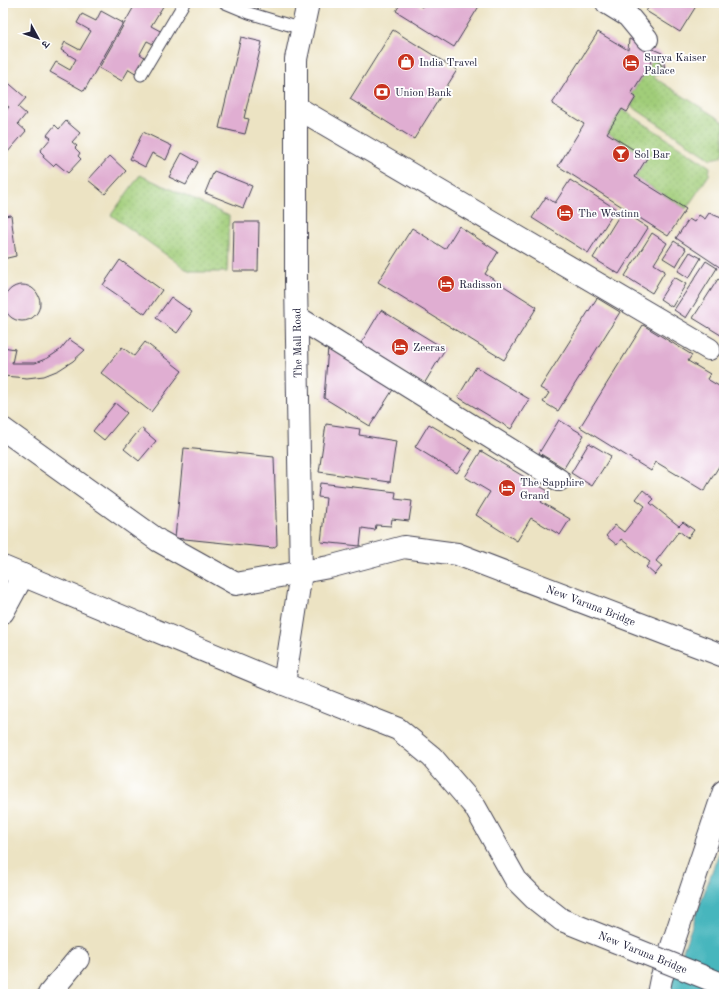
<svg xmlns="http://www.w3.org/2000/svg" width="727" height="997" font-family="'Old Standard TT','Noto Serif Devanagari',serif">
  <style>
    .grass { fill: url(#grass-dots); stroke: #62785a }
    .water { fill: #47b6bd; stroke: #346c7c }
    .building { fill: #e0aed2 }
    .lines { fill: none; stroke-linecap: round; stroke-linejoin: round }
    .service-casing { stroke: #403f4f; stroke-width: 13 }
    .minor-casing { stroke: #403f4f; stroke-width: 24 }
    .tertiary-casing { stroke: #403f4f; stroke-width: 24 }
    .primary-casing { stroke: #403f4f; stroke-width: 24 }
    .service { stroke: #fff; stroke-width: 11 }
    .minor { stroke: #fff; stroke-width: 22 }
    .tertiary { stroke: #fff; stroke-width: 22 }
    .primary { stroke: #fff; stroke-width: 22 }
    .primary-bridge-casing { stroke: #403f4f; stroke-width: 24; stroke-linecap: butt }
    .primary-bridge { stroke: #fff; stroke-width: 22 }
    .labels { text-anchor: middle; stroke-width: 3.5; stroke-linejoin: round; paint-order: stroke }
    .poi-label { font-size: 11px; fill: #22223b; stroke: #fff; text-anchor: start }
    .street-label { font-size: 11px; fill: #22223b; stroke: #fff }
  </style>
  <defs>
    <pattern id="grass-dots" width="8" height="8" patternUnits="userSpaceOnUse"><rect width="8" height="8" fill="#a1cd79"/><path d="M2 2h.1M6 6h.1" fill="none" stroke="#8ab06a" stroke-width="1.8" stroke-linecap="round"/></pattern>
  </defs>
  <rect width="100%" height="100%" fill="#fff"/>
  <filter id="ink" filterUnits="userSpaceOnUse"><feTurbulence type="fractalNoise" baseFrequency=".025" numOctaves="2"/><feDisplacementMap in="SourceGraphic" scale="8" xChannelSelector="R" yChannelSelector="G"/><feConvolveMatrix kernelMatrix="1 2 1 2 8 2 1 2 1" color-interpolation-filters="sRGB"/></filter>
  <filter id="wash" filterUnits="userSpaceOnUse"><feTurbulence type="fractalNoise" baseFrequency=".012" numOctaves="4" result="noise"/><feDisplacementMap in="SourceGraphic" scale="16" xChannelSelector="R" yChannelSelector="G"/><feGaussianBlur stdDeviation="0.9" result="paint"/><feColorMatrix in="noise" values="0 0 0 0 0 0 0 0 0 0 0 0 0 0 0 0 0 1.4 0 .05"/><feComposite in="paint" operator="in"/></filter>
  <g filter="url(#wash)">
    <rect width="100%" height="100%" fill="#ece3c3"/>
    <g class="grass">
      <path d="M654,57L665,69L653,77L724,122V152L721,157L711,159L631,106L636,98L631,94Z"/>
      <path d="M622,109L710,167L709,175L686,209L635,177L647,158L607,133Z"/>
      <path d="M140,175L229,216L227,272H190L111,215Z"/>
    </g>
    <path class="water" d="M724,839V994H667Z"/>
    <g id="blocks">
      <g class="building">
        <path d="M136,3H165L151,26L164,33L157,46L147,41L140,54L146,58L137,74L129,69L122,81L99,68Z"/>
        <path d="M401,3H415L422,7L424,3H481L454,47L396,11Z"/>
        <path d="M652,3H698L680,32L646,11Z"/>
        <path d="M101,11L123,23L84,91L50,72L56,62L70,70L76,59L61,50L65,42L80,50L91,31L77,23L82,14L96,21Z"/>
        <path d="M393,30L457,70L414,139L350,99Z"/>
        <path d="M598,32L628,50L629,39L662,53L665,69L654,57L631,94L636,97L627,112L622,109L607,133L647,158L635,177L686,209L668,236L558,166L584,124L552,104Z"/>
        <path d="M241,37L262,42L244,118L249,119L245,134L219,128Z"/>
        <path d="M4,79L26,98L18,107L26,114L18,124L26,131L7,153L3,149V114L9,107L3,102Z"/>
        <path d="M66,121L80,133L72,142L77,146L75,148L80,153L78,156L81,159L68,173L56,163L53,166L43,157L44,155L40,151L51,138L47,135L55,125L59,129Z"/>
        <path d="M143,132L172,146L166,160L152,153L145,167L130,159Z"/>
        <path d="M182,153L198,162L186,185L169,177Z"/>
        <path d="M110,156L126,171L105,194L88,180Z"/>
        <path d="M214,171L252,186L243,208L205,193Z"/>
        <path d="M570,180L616,209L588,253L532,218L546,197L555,203Z"/>
        <path d="M622,211L648,228L619,274L593,258Z"/>
        <path d="M709,213L724,219V270L676,238L689,219L694,222L699,215L705,219Z"/>
        <path d="M11,215L16,256L3,259V216Z"/>
        <path d="M234,222H259L258,271H233Z"/>
        <path d="M459,226L498,252L485,274L537,307L504,360L378,282L412,228L445,249Z"/>
        <path d="M652,233L667,243L654,264L665,271L652,293L625,276Z"/>
        <path d="M674,241L686,249L676,266L663,258Z"/>
        <path d="M690,252L701,258L689,278L678,271Z"/>
        <path d="M120,260L162,290L145,314L103,285Z"/>
        <path d="M706,261L717,268L686,318L674,310Z"/>
        <path d="M674,277L686,284L672,307L660,299Z"/>
        <path d="M718,279L724,283V337L693,318Z"/>
        <circle cx="22" cy="303" r="18"/>
        <path d="M171,297L192,312L177,333L156,318Z"/>
        <path d="M597,298L620,312L558,411L543,402L549,393L540,388Z"/>
        <path d="M381,310L445,349L424,384L360,345Z"/>
        <path d="M643,325L692,355L688,361L710,374L707,379L724,389V458L704,491L656,462L651,471L580,427Z"/>
        <path d="M69,339L85,350L73,361L59,370L44,376L27,378L3,376V347L15,349L12,363H35L48,358L60,350Z"/>
        <path d="M145,342L182,371L151,412L101,373L122,347L134,356Z"/>
        <path d="M328,347L394,388L370,426L324,398Z"/>
        <path d="M476,367L529,399L511,429L458,397Z"/>
        <path d="M115,403L127,413L104,440L93,431Z"/>
        <path d="M559,420L584,435L564,468L539,453Z"/>
        <path d="M326,424L360,429L359,435L396,441L390,482L319,472Z"/>
        <path d="M429,424L472,450L457,473L415,447Z"/>
        <path d="M141,428L156,441L139,461L124,449Z"/>
        <path d="M589,443L611,456L592,486L571,473Z"/>
        <path d="M184,448L274,457L277,545L273,548L175,538Z"/>
        <path d="M481,451L548,491L541,502L570,519L560,535L531,518L517,541L476,515L490,492L465,477Z"/>
        <path d="M320,483L396,492L395,499L412,501L409,521L392,519L391,526L376,525L375,530L362,528L360,546L321,542L326,498L318,497Z"/>
        <path d="M643,490L654,499L650,503L679,526L683,522L694,530L688,538L679,531L656,561L662,566L655,575L646,567L650,562L621,539L617,545L606,536L615,525L624,532L645,506L636,499Z"/>
      </g>
    </g>
  </g>
  <g filter="url(#ink)">
    <use href="#blocks" fill-opacity="0" stroke="#403f4f" stroke-width="1"/>
    <g class="lines">
      <defs>
        <g id="service">
          <path d="M225,3L249,13L302,29"/>
          <path d="M141,75L184,3"/>
        </g>
        <g id="minor">
          <path d="M607,3L628,16L647,39"/>
          <path d="M296,107L709,349"/>
          <path d="M297,317L559,480"/>
          <path d="M3,612L23,575"/>
          <path d="M49,994L78,959"/>
          <path d="M658,994L661,979L724,791"/>
        </g>
        <path id="tertiary" d="M284,684L301,573L296,282V59L308,3"/>
        <g id="primary">
          <path d="M3,429L159,541L236,584L329,567L404,547L457,554L724,656"/>
          <path d="M3,567L284,684L398,729L432,757L475,807L516,880L534,898L562,920"/>
        </g>
      </defs>
      <use href="#service" class="service-casing"/>
      <use href="#minor" class="minor-casing"/>
      <use href="#tertiary" class="tertiary-casing"/>
      <use href="#primary" class="primary-casing"/>
      <use href="#service" class="service"/>
      <use href="#minor" class="minor"/>
      <use href="#tertiary" class="tertiary"/>
      <use href="#primary" class="primary"/>
      <defs>
        <path id="primary-bridge" d="M562,920L724,985"/>
      </defs>
      <use href="#primary-bridge" class="primary-bridge-casing"/>
      <use href="#primary-bridge" class="primary-bridge"/>
    </g>
  </g>
  <defs>
    <symbol id="shop-disc" viewBox="-11 -11 22 22"><circle r="9.5" fill="#c8321e" stroke="#fff"/><path d="M-5-2.5h2.3a2.7 3.5 0 0 1 5.4 0H5L5.5 6h-11ZM-1.5-2.5h3a1.5 2.3 0 0 0-3 0Z" fill="#fff"/></symbol>
    <symbol id="hotel-disc" viewBox="-11 -11 22 22"><circle r="9.5" fill="#c8321e" stroke="#fff"/><path d="M-6-4.5h1.5V1H6V5H4.5V3h-9V5H-6ZM-4 0a1.8 1.8 0 1 1 3.6 0ZM.5 0V-2.5h3Q6-2.5 6 0Z" fill="#fff"/></symbol>
    <symbol id="bank-disc" viewBox="-11 -11 22 22"><circle r="9.5" fill="#c8321e" stroke="#fff"/><path d="M-6-4H6V4H-6ZM0-2.3a2.3 2.3 0 1 0 0 4.6a2.3 2.3 0 1 0 0-4.6Z" fill="#fff"/></symbol>
    <symbol id="bar-disc" viewBox="-11 -11 22 22"><circle r="9.5" fill="#c8321e" stroke="#fff"/><path d="M-6-5H6L.8 .8V4.5H3.5V6h-7V4.5H-.8V.8Z" fill="#fff"/></symbol>
  </defs>
  <g fill-rule="evenodd">
    <use href="#shop-disc" x="396" y="52" width="20" height="20"/>
    <use href="#hotel-disc" x="621" y="53" width="20" height="20"/>
    <use href="#bank-disc" x="372" y="82" width="20" height="20"/>
    <use href="#bar-disc" x="611" y="144" width="20" height="20"/>
    <use href="#hotel-disc" x="555" y="203" width="20" height="20"/>
    <use href="#hotel-disc" x="436" y="274" width="20" height="20"/>
    <use href="#hotel-disc" x="390" y="337" width="20" height="20"/>
    <use href="#hotel-disc" x="497" y="478" width="20" height="20"/>
  </g>
  <g class="labels">
    <g class="poi-label">
      <text x="644" y="61">Surya Kaiser<tspan x="644" dy="13">Palace</tspan></text>
      <text x="419" y="66">India Travel</text>
      <text x="395" y="96">Union Bank</text>
      <text x="634" y="158">Sol Bar</text>
      <text x="578" y="217">The Westinn</text>
      <text x="459" y="288">Radisson</text>
      <text x="413" y="351">Zeeras</text>
      <text x="520" y="486">The Sapphire<tspan x="520" dy="13">Grand</tspan></text>
    </g>
    <g class="street-label">
      <text transform="translate(297 343) rotate(-91)" y="4">The Mall Road</text>
      <text transform="translate(591 605) rotate(21)" y="4">New Varuna Bridge</text>
      <text transform="translate(643 952) rotate(22)" y="4">New Varuna Bridge</text>
    </g>
  </g>
  <rect width="727" height="997" fill="none" stroke="#fff" stroke-width="16"/>
  <g transform="translate(38 38) rotate(130)" stroke="#ffffff" stroke-width="3" paint-order="stroke">
  <path d="M0-3L7 15L0 10L-7 15Z" fill="#22223b"/>
  <text y="-6" font-size="11" font-weight="bold" text-anchor="middle" fill="#22223b">उ</text>
  </g>
</svg>
